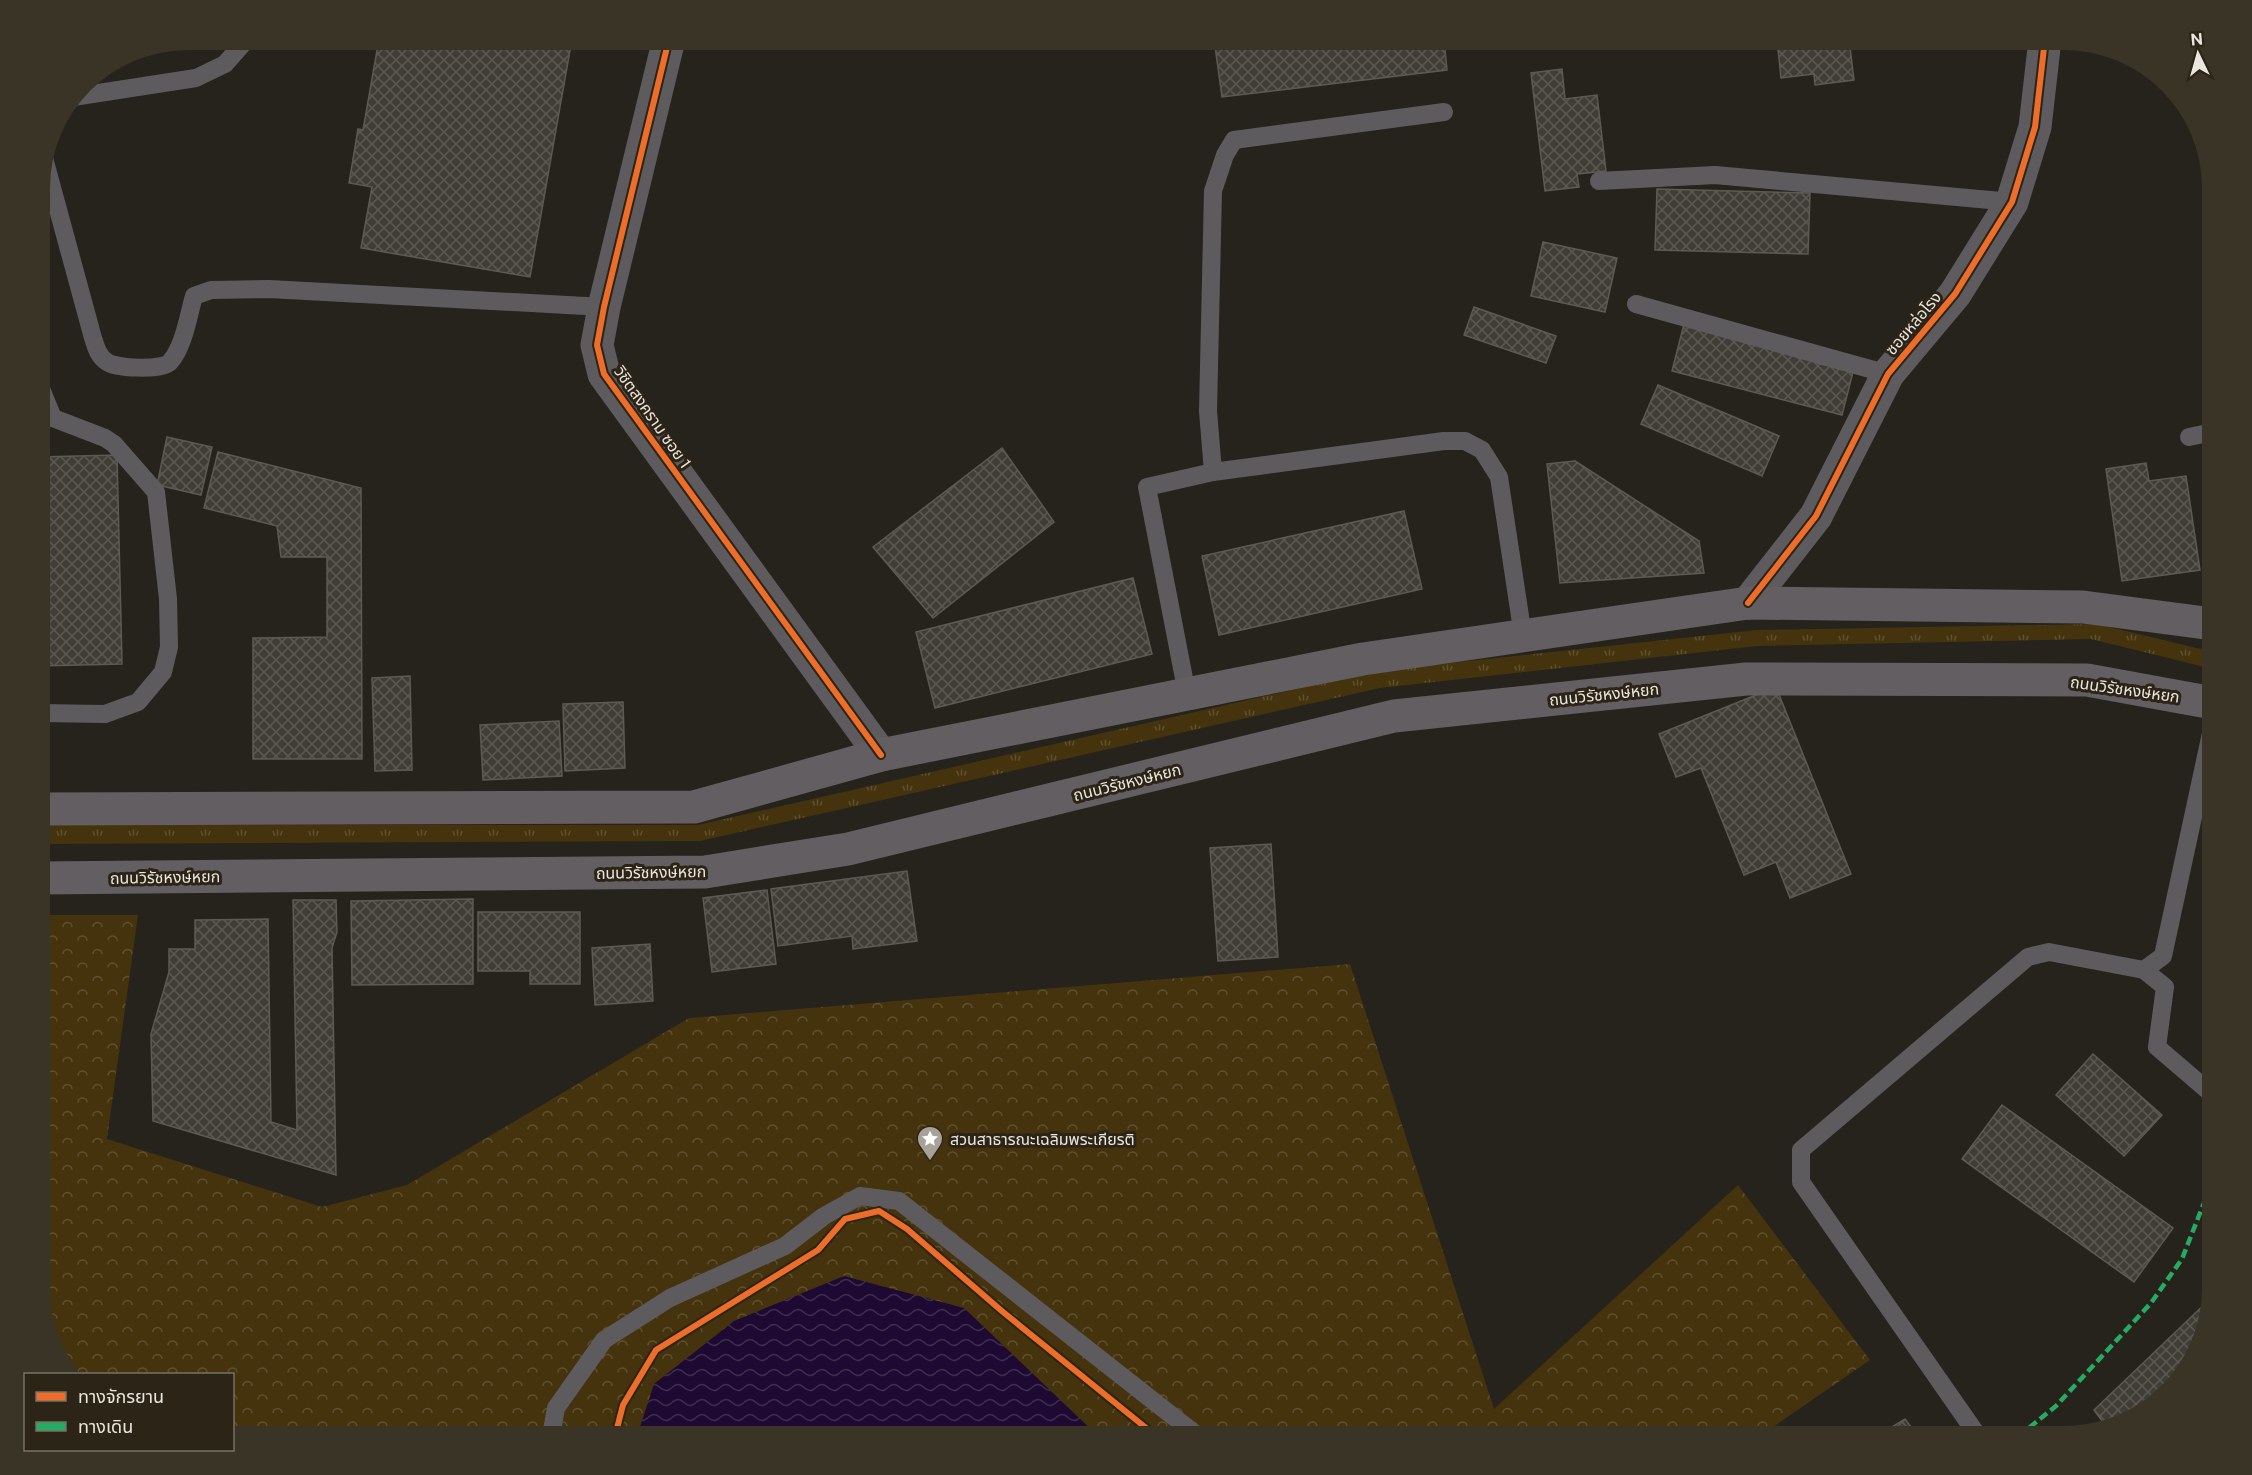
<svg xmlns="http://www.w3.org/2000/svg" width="2252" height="1475" font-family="'Public Sans','Noto Sans Thai',sans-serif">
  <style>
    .grass { fill: url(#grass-tufts) }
    .park { fill: url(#park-crowns) }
    .water { fill: url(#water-waves) }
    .building { fill: url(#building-cross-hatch); stroke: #5d5a54; stroke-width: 1.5 }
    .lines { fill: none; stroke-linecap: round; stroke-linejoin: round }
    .service { stroke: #5e5b5f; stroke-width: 18 }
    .minor { stroke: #5e5b5f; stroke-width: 33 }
    .secondary { stroke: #625e62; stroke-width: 33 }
    .quiet { stroke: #26ab63; stroke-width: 4.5; stroke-dasharray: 9 4.5; stroke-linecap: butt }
    .cycleway-casing { stroke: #2b2417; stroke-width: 10 }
    .cycleway { stroke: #ee6e29; stroke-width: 6 }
    .labels { text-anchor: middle; stroke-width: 6; stroke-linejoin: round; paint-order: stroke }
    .street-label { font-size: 16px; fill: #ebe7de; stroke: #2b2417 }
    .poi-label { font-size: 16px; fill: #ebe7de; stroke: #2b2417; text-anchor: start }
  </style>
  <defs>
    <pattern id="grass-tufts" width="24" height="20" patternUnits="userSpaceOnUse" patternTransform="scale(1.5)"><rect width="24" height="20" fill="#44330d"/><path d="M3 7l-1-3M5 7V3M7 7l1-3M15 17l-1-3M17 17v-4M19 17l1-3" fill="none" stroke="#5f5130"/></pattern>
    <pattern id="park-crowns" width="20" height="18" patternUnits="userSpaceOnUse" patternTransform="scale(1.5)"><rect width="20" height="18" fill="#44330d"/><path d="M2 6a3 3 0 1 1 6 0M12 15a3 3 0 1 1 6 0" fill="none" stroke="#5f5130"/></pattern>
    <pattern id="water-waves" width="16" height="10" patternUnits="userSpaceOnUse" patternTransform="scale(1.5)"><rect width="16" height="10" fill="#1e0932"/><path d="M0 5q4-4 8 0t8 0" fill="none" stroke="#3f2d4f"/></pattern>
    <pattern id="building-cross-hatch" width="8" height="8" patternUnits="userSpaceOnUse" patternTransform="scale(1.5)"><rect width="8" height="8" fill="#403d36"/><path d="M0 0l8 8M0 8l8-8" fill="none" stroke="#5c5953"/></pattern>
  </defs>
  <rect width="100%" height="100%" fill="#26231c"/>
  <path class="grass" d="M2097,624L2213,652V669L2091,639L1757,646L1380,688L700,841L39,844V825H698L1376,671L1757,630Z"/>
  <path class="park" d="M39,915H138L107,1139L322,1207L407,1185L689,1018L1350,964L1494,1409L1738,1185L1870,1360L1760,1436H233L232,1374H71L59,1362L39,1297Z"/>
  <path class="water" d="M844,1276L964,1308L1098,1436H637L654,1384L734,1321Z"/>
  <g class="building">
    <path d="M379,39H572L530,277L361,248L372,187L349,183L358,129L363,130Z"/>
    <path d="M1214,39H1444L1447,70L1222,97Z"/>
    <path d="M1777,39H1849L1854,80L1815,85L1814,74L1781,78Z"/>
    <path d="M1562,69L1565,99L1597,95L1606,171L1577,174L1579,187L1545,191L1531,73Z"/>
    <path d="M1657,189L1810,193L1808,254L1655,250Z"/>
    <path d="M1543,242L1617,258L1605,312L1531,296Z"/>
    <path d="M1474,307L1556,336L1546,363L1464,335Z"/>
    <path d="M1684,324L1854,368L1842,415L1672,371Z"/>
    <path d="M1658,385L1779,436L1762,476L1641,424Z"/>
    <path d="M167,437L212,447L201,495L157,485Z"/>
    <path d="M1002,448L1054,522L933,618L873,547Z"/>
    <path d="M218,452L361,488L362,759H253V638L327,637V557H281L277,526L204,508Z"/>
    <path d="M117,455L122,664L39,666V457Z"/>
    <path d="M1575,461L1699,541L1704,573L1560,583L1547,464Z"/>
    <path d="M2146,463L2149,481L2186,476L2200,570L2122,581L2106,469Z"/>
    <path d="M1404,511L1422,589L1219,635L1202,556Z"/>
    <path d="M1133,578L1152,654L935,708L916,632Z"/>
    <path d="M410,676L412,770L375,771L372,678Z"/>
    <path d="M1776,687L1851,874L1790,898L1776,862L1744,875L1701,768L1676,777L1659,734Z"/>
    <path d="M623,702L625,768L565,771L563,704Z"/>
    <path d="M559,721L562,776L483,780L480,725Z"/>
    <path d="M1271,844L1278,957L1218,961L1210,848Z"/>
    <path d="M907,871L917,941L853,949L852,936L778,946L771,889Z"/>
    <path d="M767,890L776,964L712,972L703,898Z"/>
    <path d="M473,899V984L352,985L351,901Z"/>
    <path d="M293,900H336L337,932L332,948L336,1175L153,1121L151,1034L169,972V949H195V920L268,919L271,1122L297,1130Z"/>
    <path d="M478,912H580V984H530V971H478Z"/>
    <path d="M650,944L653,1001L595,1005L592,948Z"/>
    <path d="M2093,1054L2162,1115L2124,1156L2056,1095Z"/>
    <path d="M2002,1105L2173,1228L2134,1282L1962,1159Z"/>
    <path d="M2210,1299L2188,1370L2139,1416L2105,1425L2094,1410Z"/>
    <path d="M1905,1419L1918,1436H1877Z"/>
  </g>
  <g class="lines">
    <g class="service">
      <path d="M73,97L196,78L225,64L247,39"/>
      <path d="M44,158L93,338C96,347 98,356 107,362C115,368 162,371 170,362C184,346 188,317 194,296L211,290L269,289L604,307"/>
      <path d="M1599,181L1715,175L2012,202"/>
      <path d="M1636,304L1888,374"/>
      <path d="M39,384L53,418L105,438L114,444L156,492L168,599L169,647L163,672L138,702L105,714L39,713"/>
      <path d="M2189,437L2213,432"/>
      <path d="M1213,472L1444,441H1465L1482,450L1499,477L1523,636"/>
      <path d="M1187,694L1147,487L1213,472L1208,411L1213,191L1225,155L1234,140L1444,112"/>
      <path d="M2144,970L2165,987L2157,1047L2213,1095"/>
      <path d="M551,1436L556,1408L604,1340L670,1298L785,1246L824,1216L860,1196L899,1201L1198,1436"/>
      <path d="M1978,1436L1801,1182V1150L2028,957L2049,952L2144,970L2163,956L2213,724"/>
    </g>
    <g class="minor">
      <path d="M669,39L604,307L597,345L604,374L881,755"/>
      <path d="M1748,603L1816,516L1888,374L1955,294L2012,202L2035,127L2045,39"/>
    </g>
    <g class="secondary">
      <path d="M39,809L694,807L881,755L1363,659L1748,603L2083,607L2213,624"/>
      <path d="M39,878L705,872L848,849L1394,716L1746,679L2087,680L2213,703"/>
    </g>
    <path class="quiet" d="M2019,1436L2056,1406L2151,1303L2182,1259L2209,1190L2213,1161"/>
    <defs>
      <g id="cycleway">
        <path d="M669,39L604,307L597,345L604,374L881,755"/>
        <path d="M1748,603L1816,516L1888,374L1955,294L2012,202L2035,127L2045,39"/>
        <path d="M615,1436L623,1405L656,1350L818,1250L845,1219L879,1211L907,1229L1003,1312L1156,1436"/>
      </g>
    </defs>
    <use href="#cycleway" class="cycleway-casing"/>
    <use href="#cycleway" class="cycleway"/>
  </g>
  <defs>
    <symbol id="sight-pin" viewBox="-11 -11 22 30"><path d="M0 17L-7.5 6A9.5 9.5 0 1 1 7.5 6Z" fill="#a6a29a" stroke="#2b2417"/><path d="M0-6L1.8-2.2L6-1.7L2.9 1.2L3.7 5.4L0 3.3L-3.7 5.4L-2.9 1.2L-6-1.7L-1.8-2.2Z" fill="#fff"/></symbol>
  </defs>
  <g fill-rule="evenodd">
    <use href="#sight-pin" x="915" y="1124" width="30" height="40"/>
  </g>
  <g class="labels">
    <g class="street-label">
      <text transform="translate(1913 323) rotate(-50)" y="6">ซอยหล่อโรง</text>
      <text transform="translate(653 417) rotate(55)" y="6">วิชิตสงคราม ซอย 1</text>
      <text transform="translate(2125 689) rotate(8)" y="6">ถนนวิรัชหงษ์หยก</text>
      <text transform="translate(1604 694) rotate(-6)" y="6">ถนนวิรัชหงษ์หยก</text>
      <text transform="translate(1127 782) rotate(-14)" y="6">ถนนวิรัชหงษ์หยก</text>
      <text transform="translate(651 872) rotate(-1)" y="6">ถนนวิรัชหงษ์หยก</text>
      <text transform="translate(165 877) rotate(-1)" y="6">ถนนวิรัชหงษ์หยก</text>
    </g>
    <g class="poi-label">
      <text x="950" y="1145">สวนสาธารณะเฉลิมพระเกียรติ</text>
    </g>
  </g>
  <path d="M0 0H2252V1475H0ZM188 50H2064A138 138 0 0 1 2202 188V1288A138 138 0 0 1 2064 1426H188A138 138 0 0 1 50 1288V188A138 138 0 0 1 188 50Z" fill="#3a3427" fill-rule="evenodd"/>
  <rect x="24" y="1373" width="210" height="78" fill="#2b2417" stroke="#787267" stroke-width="1.5"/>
  <rect x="36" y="1392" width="30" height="9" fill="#ee6e29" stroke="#787267" stroke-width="1.5"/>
  <text x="78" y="1403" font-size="18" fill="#ebe7de">ทางจักรยาน</text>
  <rect x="36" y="1422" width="30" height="9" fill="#26ab63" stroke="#787267" stroke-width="1.5"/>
  <text x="78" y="1433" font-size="18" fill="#ebe7de">ทางเดิน</text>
  <g transform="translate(2198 54) rotate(355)" stroke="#2b2417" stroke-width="4.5" paint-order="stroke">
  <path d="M0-4.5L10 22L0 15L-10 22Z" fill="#ebe7de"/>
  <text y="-9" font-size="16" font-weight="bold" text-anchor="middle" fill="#ebe7de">N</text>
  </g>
</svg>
